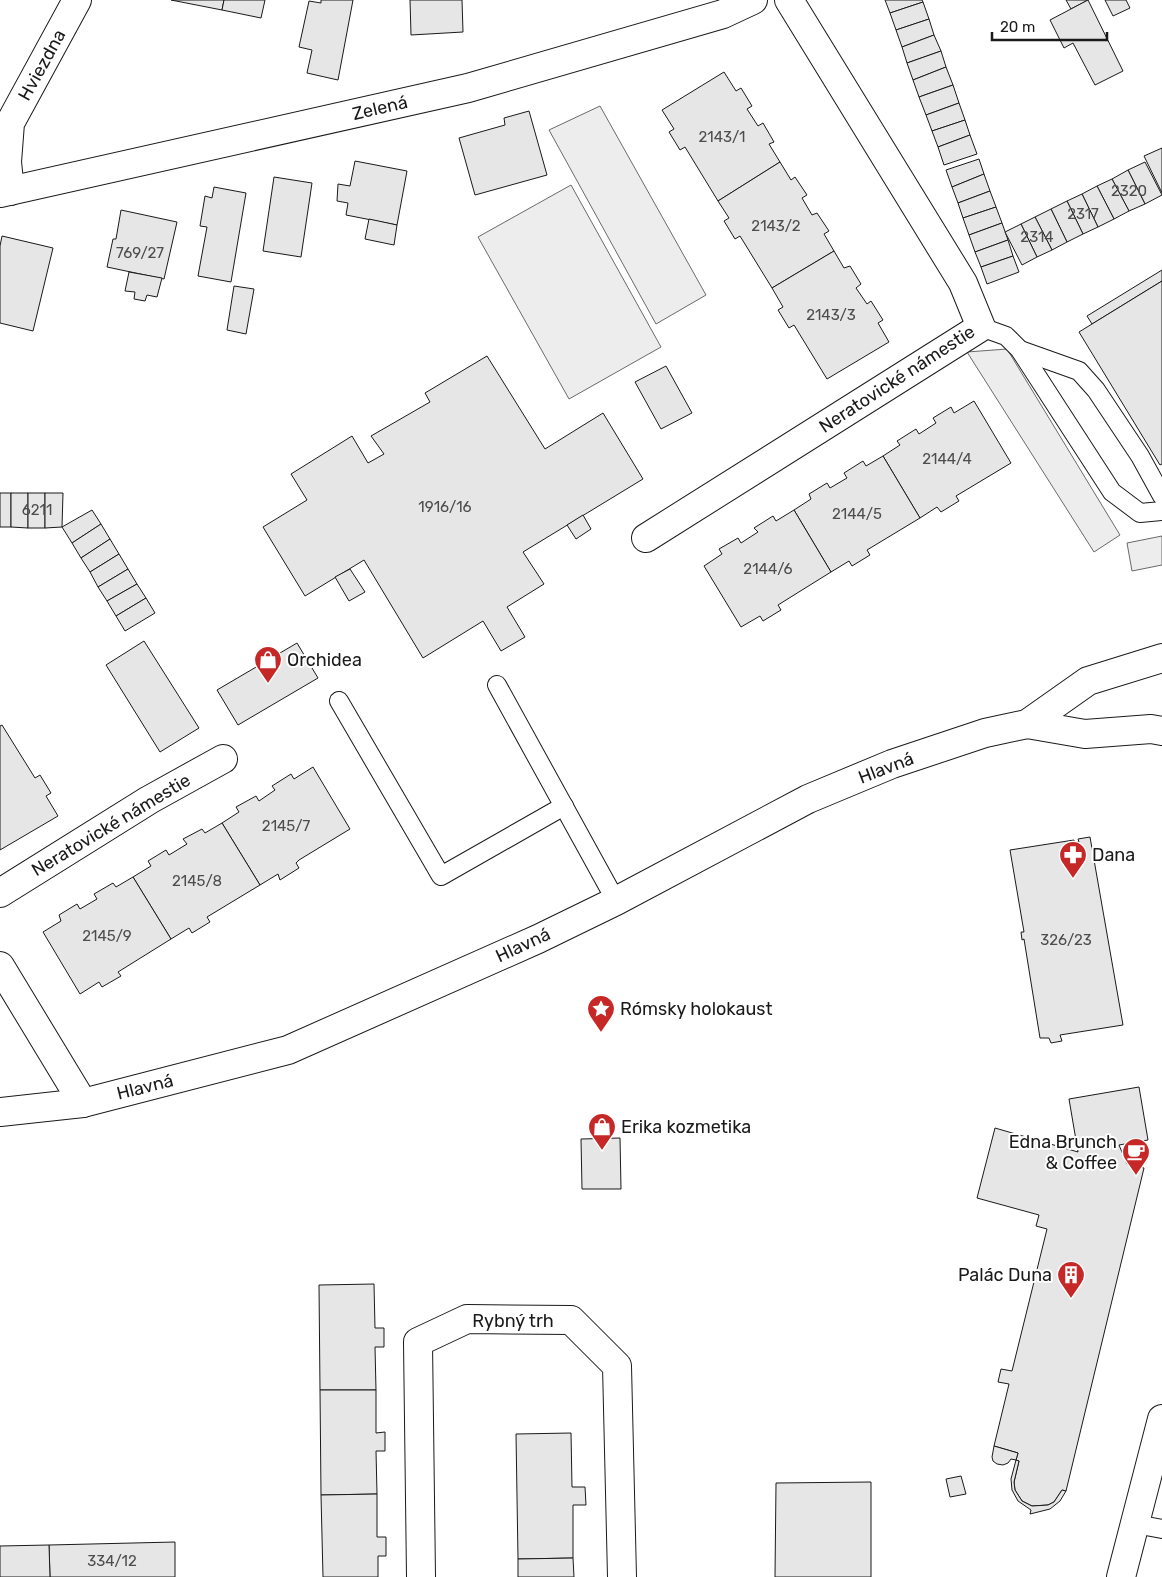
<svg xmlns="http://www.w3.org/2000/svg" width="1162" height="1577" font-family="Rubik,sans-serif">
  <style>
    .built { fill: #ededed; stroke: #6a6a6a }
    .building { fill: #e6e6e6; stroke: #1a1a1a }
    .lines { fill: none; stroke-linecap: round; stroke-linejoin: round }
    .service-casing { stroke: #1a1a1a; stroke-width: 20 }
    .minor-casing { stroke: #1a1a1a; stroke-width: 30 }
    .secondary-casing { stroke: #1a1a1a; stroke-width: 30 }
    .service { stroke: #fff; stroke-width: 18 }
    .minor { stroke: #fff; stroke-width: 28 }
    .secondary { stroke: #fff; stroke-width: 28 }
    .labels { text-anchor: middle; stroke-width: 4; stroke-linejoin: round; paint-order: stroke }
    .number-label { font-size: 15px; fill: #4d4d4d }
    .street-label { font-size: 18px; fill: #1a1a1a; stroke: #fff }
    .poi-label { font-size: 18px; fill: #1a1a1a; stroke: #fff; text-anchor: start }
  </style>
  <rect width="100%" height="100%" fill="#fff"/>
  <g class="built">
    <path d="M600,106L706,295L656,324L549,130Z"/>
    <path d="M571,185L661,347L569,399L478,237Z"/>
    <path d="M1007,349L1120,535L1094,552L967,352Z"/>
    <path d="M1162,536V565L1132,571L1127,543Z"/>
  </g>
  <g class="building">
    <path d="M171,0H224L222,10Z"/>
    <path d="M224,0H265L261,18L222,10Z"/>
    <path d="M321,0H353L338,80L307,73L312,50L299,47L309,1L321,3Z"/>
    <path d="M410,0H462L463,32L411,35Z"/>
    <path d="M885,0H922L923,2L890,13Z"/>
    <path d="M1066,0H1088L1071,9Z"/>
    <path d="M1088,0L1123,71L1095,85L1073,43L1064,48L1050,20Z"/>
    <path d="M1105,0H1126L1130,8L1113,16Z"/>
    <path d="M923,2L929,19L896,30L890,13Z"/>
    <path d="M929,19L934,35L902,47L896,30Z"/>
    <path d="M934,35L941,51L907,63L902,47Z"/>
    <path d="M941,51L946,67L913,80L907,63Z"/>
    <path d="M946,67L953,85L919,97L913,80Z"/>
    <path d="M724,72L736,91L741,88L752,106L747,109L758,126L763,123L774,142L769,144L780,162L718,201L685,147L680,150L669,132L674,129L662,110Z"/>
    <path d="M953,85L959,103L926,115L919,97Z"/>
    <path d="M959,103L965,120L932,131L926,115Z"/>
    <path d="M529,111L547,175L475,195L459,138L505,125L504,118Z"/>
    <path d="M965,120L970,135L938,147L932,131Z"/>
    <path d="M970,135L977,154L944,165L938,147Z"/>
    <path d="M1162,148V193L1144,156Z"/>
    <path d="M979,159L984,174L952,187L946,170Z"/>
    <path d="M355,161L407,171L397,225L346,215L348,203L337,201L338,184L350,186Z"/>
    <path d="M780,162L791,180L795,177L807,195L802,198L812,215L817,213L829,231L824,234L834,251L772,288L740,236L735,239L724,221L729,218L718,201Z"/>
    <path d="M1145,162L1162,195L1145,204L1128,170Z"/>
    <path d="M1128,170L1145,204L1129,211L1112,179Z"/>
    <path d="M984,174L990,191L958,203L952,187Z"/>
    <path d="M274,177L312,183L301,257L263,251Z"/>
    <path d="M1112,179L1129,211L1114,219L1097,186Z"/>
    <path d="M1097,186L1114,219L1098,227L1082,194Z"/>
    <path d="M214,187L246,193L231,282L198,276L207,227L200,226L205,196L212,198Z"/>
    <path d="M990,191L996,207L963,218L958,203Z"/>
    <path d="M1082,194L1098,227L1083,234L1067,201Z"/>
    <path d="M1067,201L1083,234L1067,242L1051,209Z"/>
    <path d="M996,207L1002,223L969,235L963,218Z"/>
    <path d="M1051,209L1067,242L1052,250L1035,217Z"/>
    <path d="M121,210L177,222L164,279L107,267L113,239H116Z"/>
    <path d="M1035,217L1052,250L1037,257L1021,224Z"/>
    <path d="M369,219L397,225L394,245L365,239Z"/>
    <path d="M1002,223L1008,240L975,252L969,235Z"/>
    <path d="M1021,224L1037,257L1022,265L1005,232Z"/>
    <path d="M2,236L53,248L33,331L0,323V246Z"/>
    <path d="M1008,240L1013,256L981,267L975,252Z"/>
    <path d="M834,251L844,268L850,266L861,284L856,288L867,304L871,301L883,320L878,323L889,342L827,379L794,325L789,328L778,310L783,307L772,288Z"/>
    <path d="M1013,256L1019,272L987,284L981,267Z"/>
    <path d="M1162,270V281L1092,324L1087,316Z"/>
    <path d="M129,272L162,278L157,297L147,295L145,301L134,299L135,292L125,291Z"/>
    <path d="M1162,281V464L1160,465L1079,332Z"/>
    <path d="M234,286L254,289L246,334L227,330Z"/>
    <path d="M487,356L545,449L603,413L643,479L523,552L544,584L507,607L525,637L501,651L483,621L423,658L364,560L305,596L263,527L307,500L291,474L352,436L368,463L384,454L371,436L430,402L425,393Z"/>
    <path d="M666,366L692,413L661,429L635,382Z"/>
    <path d="M974,401L1011,463L956,496L959,501L941,512L937,507L920,518L883,456L900,445L897,441L916,429L919,434L936,423L933,418L951,407L954,413Z"/>
    <path d="M883,456L920,518L867,550L870,555L852,566L849,561L831,572L794,510L811,499L809,494L827,483L830,488L847,478L844,473L863,461L866,466Z"/>
    <rect x="0" y="493" width="11" height="34"/>
    <path d="M11,493H28V528L11,527Z"/>
    <rect x="28" y="493" width="17" height="35"/>
    <path d="M45,493H63L62,527L45,528Z"/>
    <path d="M92,510L101,524L72,543L62,527Z"/>
    <path d="M794,510L831,572L778,605L781,610L763,621L760,616L741,627L704,566L722,554L719,549L738,538L741,543L758,532L754,528L773,516L776,521Z"/>
    <path d="M583,515L591,529L576,539L567,525Z"/>
    <path d="M101,524L110,539L81,558L72,543Z"/>
    <path d="M110,539L119,554L90,572L81,558Z"/>
    <path d="M119,554L128,569L98,587L90,572Z"/>
    <path d="M128,569L137,584L107,601L98,587Z"/>
    <path d="M350,569L365,592L349,601L335,577Z"/>
    <path d="M137,584L146,598L116,616L107,601Z"/>
    <path d="M146,598L155,613L125,631L116,616Z"/>
    <path d="M144,641L199,728L160,752L106,665Z"/>
    <path d="M297,643L318,678L238,725L217,690Z"/>
    <path d="M2,725L35,778L40,775L51,793L46,796L58,816L0,850V726Z"/>
    <path d="M313,767L350,829L299,860L296,863L299,868L280,880L278,874L260,885L222,823L239,812L236,807L256,796L259,801L275,790L272,786L291,774L294,779Z"/>
    <path d="M222,823L260,885L207,917L210,922L192,933L189,928L171,939L133,877L151,866L148,861L166,850L169,855L187,844L183,839L202,829L205,833Z"/>
    <path d="M1090,837L1123,1025L1060,1035L1062,1041L1051,1043L1049,1038H1040L1024,939L1022,940L1021,932H1024L1010,850L1074,840V843L1079,842L1078,839Z"/>
    <path d="M133,877L171,939L118,972L121,976L102,987L99,982L80,994L43,932L61,921L59,915L77,904L80,909L97,899L94,894L113,883L116,887Z"/>
    <path d="M1139,1087L1148,1140L1119,1145L1127,1164L1144,1168L1066,1491L1062,1490L1054,1502L1048,1505L1032,1506L1022,1501L1015,1490L1014,1482L1019,1461L1016,1460L1018,1453L994,1446L1009,1384L998,1382L1001,1369L1012,1371L1047,1229L1036,1226L1039,1215L977,1198L995,1128L1078,1152L1069,1099Z"/>
    <path d="M620,1138L621,1189H582L581,1139Z"/>
    <path d="M374,1284L375,1328H384V1347H375L376,1390H320L319,1285Z"/>
    <path d="M320,1390H376V1433L385,1432V1451H376L377,1494L321,1495Z"/>
    <path d="M571,1433L572,1487H585L586,1505H573V1558L518,1559L516,1434Z"/>
    <path d="M994,1446L1018,1453L1016,1460L1011,1459L1008,1463L1003,1465L997,1464L993,1461L992,1457Z"/>
    <path d="M1016,1460L1019,1461L1014,1482L1015,1490L1022,1501L1032,1506L1048,1505L1054,1502L1062,1490L1066,1491L1060,1501L1050,1509L1030,1514L1031,1510L1018,1501L1012,1490L1011,1479Z"/>
    <path d="M961,1476L966,1494L950,1497L946,1479Z"/>
    <path d="M871,1482V1577H775L776,1483Z"/>
    <path d="M377,1494V1537H386V1556H378V1577H323L321,1495Z"/>
    <path d="M175,1542V1577H50L49,1545Z"/>
    <path d="M49,1545L50,1577H0V1546Z"/>
    <path d="M573,1558L574,1577H518V1559Z"/>
  </g>
  <g class="lines">
    <defs>
      <g id="service">
        <path d="M981,327L1006,336L1020,350L1112,492L1140,513L1162,511"/>
        <path d="M1020,350L1079,371L1096,390L1140,456L1162,496"/>
        <path d="M497,685L616,901"/>
        <path d="M339,701L441,876L564,806"/>
        <path d="M1135,1524L1162,1529"/>
      </g>
      <g id="minor">
        <path d="M10,191L7,162L10,123L77,0"/>
        <path d="M0,193L468,88L723,14L753,0"/>
        <path d="M646,538L981,327L963,283L789,0"/>
        <path d="M0,893L149,800L223,759"/>
        <path d="M0,966L83,1103"/>
        <path d="M421,1577L418,1342L467,1319L571,1320L617,1366L622,1577"/>
      </g>
      <g id="secondary">
        <path d="M1027,724L1088,681L1162,658"/>
        <path d="M0,1112L83,1103L288,1050L538,939L616,901L808,799L892,764L985,733L1027,724L1085,734L1151,729L1162,731"/>
        <path d="M1121,1577L1162,1419"/>
      </g>
    </defs>
    <use href="#service" class="service-casing"/>
    <use href="#minor" class="minor-casing"/>
    <use href="#secondary" class="secondary-casing"/>
    <use href="#service" class="service"/>
    <use href="#minor" class="minor"/>
    <use href="#secondary" class="secondary"/>
  </g>
  <defs>
    <symbol id="shop-pin" viewBox="-11 -11 22 30"><path d="M0 17L-7.5 6A9.5 9.5 0 1 1 7.5 6Z" fill="#c62828" stroke="#fff"/><path d="M-5-2.5h2.3a2.7 3.5 0 0 1 5.4 0H5L5.5 6h-11ZM-1.5-2.5h3a1.5 2.3 0 0 0-3 0Z" fill="#fff"/></symbol>
    <symbol id="pharmacy-pin" viewBox="-11 -11 22 30"><path d="M0 17L-7.5 6A9.5 9.5 0 1 1 7.5 6Z" fill="#c62828" stroke="#fff"/><path d="M-2-6h4v4h4v4h-4v4h-4v-4h-4v-4h4Z" fill="#fff"/></symbol>
    <symbol id="sight-pin" viewBox="-11 -11 22 30"><path d="M0 17L-7.5 6A9.5 9.5 0 1 1 7.5 6Z" fill="#c62828" stroke="#fff"/><path d="M0-6L1.8-2.2L6-1.7L2.9 1.2L3.7 5.4L0 3.3L-3.7 5.4L-2.9 1.2L-6-1.7L-1.8-2.2Z" fill="#fff"/></symbol>
    <symbol id="cafe-pin" viewBox="-11 -11 22 30"><path d="M0 17L-7.5 6A9.5 9.5 0 1 1 7.5 6Z" fill="#c62828" stroke="#fff"/><path d="M-5.5-4.5H6V0H3Q3 3.5 0 3.5H-2.5Q-5.5 3.5-5.5 0ZM3-3.2v2h1.7v-2ZM-6 4.5H4V6H-6Z" fill="#fff"/></symbol>
    <symbol id="building-pin" viewBox="-11 -11 22 30"><path d="M0 17L-7.5 6A9.5 9.5 0 1 1 7.5 6Z" fill="#c62828" stroke="#fff"/><path d="M-4-6H4V6H1V3H-1V6H-4ZM-2.5-4.3h1.7v1.8h-1.7ZM.8-4.3h1.7v1.8H.8ZM-2.5-1h1.7V.8h-1.7ZM.8-1h1.7V.8H.8Z" fill="#fff"/></symbol>
  </defs>
  <g fill-rule="evenodd">
    <use href="#shop-pin" x="252" y="644" width="32" height="43"/>
    <use href="#pharmacy-pin" x="1057" y="839" width="32" height="43"/>
    <use href="#sight-pin" x="585" y="993" width="32" height="43"/>
    <use href="#shop-pin" x="586" y="1111" width="32" height="43"/>
    <use href="#cafe-pin" x="1120" y="1136" width="32" height="43"/>
    <use href="#building-pin" x="1055" y="1259" width="32" height="43"/>
  </g>
  <g class="labels">
    <g class="number-label">
      <text x="722" y="142">2143/1</text>
      <text x="1129" y="196">2320</text>
      <text x="1083" y="219">2317</text>
      <text x="776" y="231">2143/2</text>
      <text x="1037" y="242">2314</text>
      <text x="140" y="258">769/27</text>
      <text x="831" y="320">2143/3</text>
      <text x="947" y="464">2144/4</text>
      <text x="445" y="512">1916/16</text>
      <text x="37" y="515">6211</text>
      <text x="857" y="519">2144/5</text>
      <text x="768" y="574">2144/6</text>
      <text x="286" y="831">2145/7</text>
      <text x="197" y="886">2145/8</text>
      <text x="107" y="941">2145/9</text>
      <text x="1066" y="945">326/23</text>
      <text x="112" y="1566">334/12</text>
    </g>
    <g class="street-label">
      <text transform="translate(42 65) rotate(-61)" y="6">Hviezdna</text>
      <text transform="translate(380 108) rotate(-13)" y="6">Zelená</text>
      <text transform="translate(897 379) rotate(-33)" y="6">Neratovické námestie</text>
      <text transform="translate(886 768) rotate(-21)" y="6">Hlavná</text>
      <text transform="translate(111 825) rotate(-31)" y="6">Neratovické námestie</text>
      <text transform="translate(523 945) rotate(-25)" y="6">Hlavná</text>
      <text transform="translate(145 1087) rotate(-14)" y="6">Hlavná</text>
      <text x="513" y="1327">Rybný trh</text>
    </g>
    <g class="poi-label">
      <text x="287" y="666">Orchidea</text>
      <text x="1092" y="861">Dana</text>
      <text x="620" y="1015">Rómsky holokaust</text>
      <text x="621" y="1133">Erika kozmetika</text>
      <text x="1117" y="1148" text-anchor="end">Edna Brunch<tspan x="1117" dy="21">&amp; Coffee</tspan></text>
      <text x="1052" y="1281" text-anchor="end">Palác Duna</text>
    </g>
  </g>
  <path d="M992 32v8h115v-8" fill="none" stroke="#1a1a1a" stroke-width="2.5"/>
  <text x="1000" y="32" font-size="15" fill="#1a1a1a" stroke="#ffffff" stroke-width="4" paint-order="stroke">20 m</text>
</svg>
